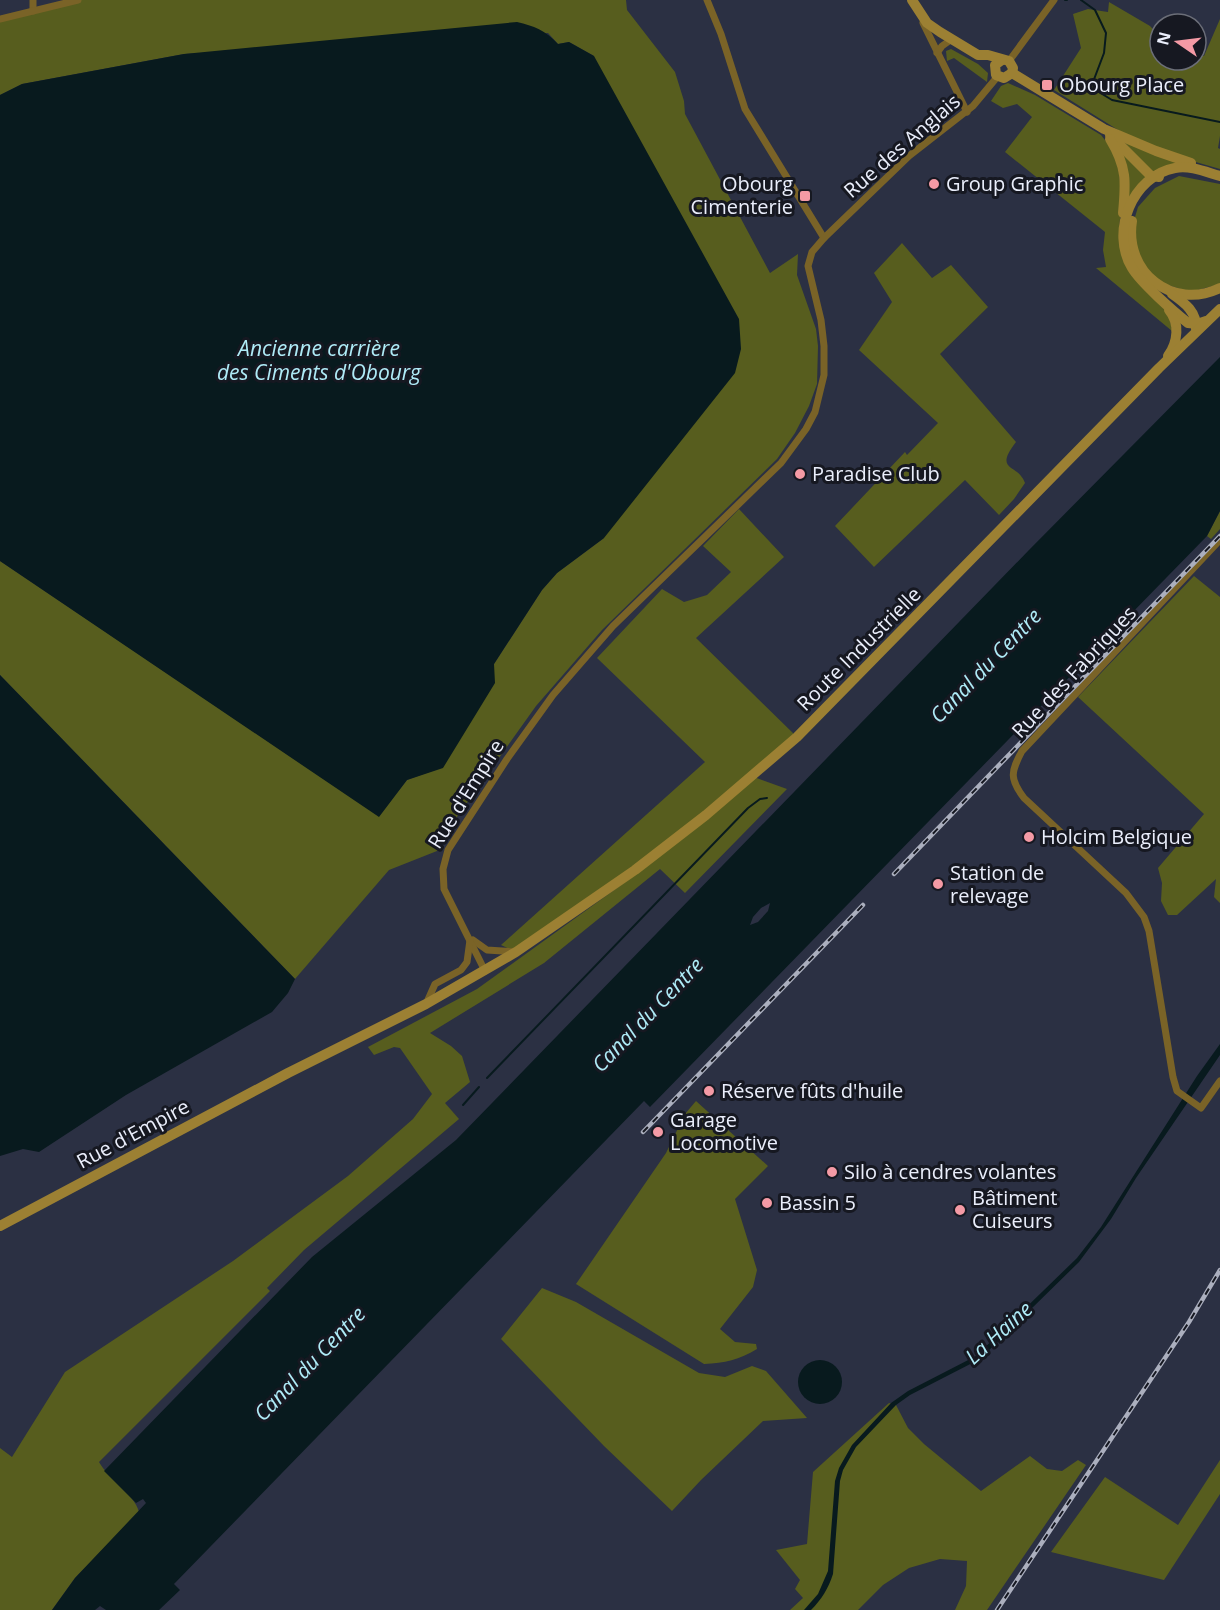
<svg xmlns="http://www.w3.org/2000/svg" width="1220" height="1610" font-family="'Open Sans',sans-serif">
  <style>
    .green { fill: #575d1e }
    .water { fill: #081a1e }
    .pier { fill: #2b3043 }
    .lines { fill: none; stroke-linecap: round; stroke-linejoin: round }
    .stream { stroke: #081a1e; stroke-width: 2 }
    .street { stroke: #7a6327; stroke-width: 7 }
    .secondary { stroke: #9c8033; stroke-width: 10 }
    .rail-casing { stroke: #abafbe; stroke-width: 4.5 }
    .rail { stroke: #161821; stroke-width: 2; stroke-dasharray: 7; stroke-linecap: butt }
    .poi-dot { fill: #f49aa5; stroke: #161821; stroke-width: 2 }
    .labels { text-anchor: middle; stroke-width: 6; stroke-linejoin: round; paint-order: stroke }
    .poi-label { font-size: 20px; fill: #eaeefb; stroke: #161821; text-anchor: start }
    .street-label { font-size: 20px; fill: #eaeefb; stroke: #161821 }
    .water-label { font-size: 21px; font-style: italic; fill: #afebf7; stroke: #161821 }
  </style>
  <rect width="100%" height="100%" fill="#2b3043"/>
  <g class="green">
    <path d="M78,0H626L627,10L675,72L684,101L685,114L770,273L798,254L797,275L816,329L818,346L817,384L809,406L795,433L777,459L602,630L536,706L447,831L437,851L389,870L295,979L0,675V561L379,816L407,780L443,767L494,664L542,590L557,573L604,538L594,56L569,42L558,44L548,33L184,54L22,84L0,95V19Z"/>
    <path d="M1109,2L1150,26L1160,37V60H1196V54L1204,56L1220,19V136L1218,148L1220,149V169L1168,154L1131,138L1054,90L1081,48L1073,14L1088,9L1108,12Z"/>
    <path d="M951,49L978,64L988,73L987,82L954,58L947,61L946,51Z"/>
    <path d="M1008,83L1035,95L1101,135L1117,155L1122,200L1119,229L1169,314L1172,331L1096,268L1106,267L1103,250L1105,232L1005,152L1032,117L1017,104L1003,108L991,101L1001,86Z"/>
    <path d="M1123,141L1183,163L1151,172Z"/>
    <path d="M1119,146L1147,177L1128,202Z"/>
    <path d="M1179,176L1220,184V284L1190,292L1159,282L1153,277L1136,252L1135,217L1138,207L1155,188Z"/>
    <path d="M902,243L932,278L951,265L988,307L940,354L1016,442C993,472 1018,463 1025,483L1014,499L999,515L965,480L874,567L835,526L905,452L907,455L938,423L859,350L892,302L874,273Z"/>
    <path d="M739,509L784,557L696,638L797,737L754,777L787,789L685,893L660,869L544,963L430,1033L451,1046L462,1056L470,1082L445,1103L459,1119L304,1250L267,1288L270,1291L99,1462C109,1480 133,1492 139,1512L75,1578L52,1610H0V1448L12,1457L65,1372L233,1261L348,1176L413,1119L432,1094L400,1048L394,1047L374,1055L368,1047L477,989L653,862L516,952L501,945L705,762L597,658L662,589L684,602L707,595L731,572L703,546Z"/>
    <path d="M1220,511V529L1211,539L1207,536Z"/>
    <path d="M1194,576L1220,597V903L1214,897L1216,879L1177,915H1168L1161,901L1162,883L1158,868L1204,814L1078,697Z"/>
    <path d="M696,1101L768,1166L735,1199L757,1270L753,1287L720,1329L735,1342L756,1344L757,1349C739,1360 725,1363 704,1364L576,1284L666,1153L685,1114Z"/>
    <path d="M542,1288L576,1302L699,1373L725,1377L752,1366L766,1371L807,1418L763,1421L701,1480L672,1511L604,1446L501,1339Z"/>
    <path d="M889,1403L896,1405L908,1428L924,1444L981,1491L1030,1456L1047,1469L1062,1471L1078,1460L1086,1465L987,1610H955L966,1586L967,1561L940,1559L909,1568L883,1585L858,1610H790L803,1598L795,1589L800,1580L776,1550L807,1544L813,1472Z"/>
    <path d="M1220,1460V1494L1164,1580L1051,1552L1105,1477L1178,1525Z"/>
  </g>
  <g class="water">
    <path d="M517,22C534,26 545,30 558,44L569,42L594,56L739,319L741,349L735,373L604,538L557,573L542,590L494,664L495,683L443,768L407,780L379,817L0,561V95L22,84L184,54Z"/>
    <path d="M1220,357V511L1207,536L650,1107L644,1101L174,1584L180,1590L159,1610H106L100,1606L95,1610H52L75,1578L146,1503L143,1499L136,1503L104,1471L312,1257L456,1140L1029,550Z"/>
    <path d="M0,675L295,979L288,993L272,1012L126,1095L39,1152L23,1149L0,1156Z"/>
    <path d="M1220,1044V1055L1136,1178L1111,1219L1079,1262L980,1359L910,1395L896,1405L856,1447L843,1470L840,1481L833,1574C828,1589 822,1599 811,1610H804L818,1594L828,1571L835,1481L839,1468L852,1445L891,1403L908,1391L976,1356L1077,1258L1101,1227L1197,1076Z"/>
    <circle cx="820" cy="1382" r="22"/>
  </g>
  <path class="pier" d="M770,903L768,911L758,922L750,925L753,917L761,908Z"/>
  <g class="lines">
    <g class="stream">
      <path d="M1065,0H1067"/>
      <path d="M1081,0L1095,10L1106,33L1104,53L1093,82L1094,89L1112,100L1220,122"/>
      <path d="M487,1078L748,808L760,799L767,798"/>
      <path d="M463,1105L479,1087"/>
    </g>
    <g class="street">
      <path d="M33,0V11"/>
      <path d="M707,0L721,34L745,109L824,238"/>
      <path d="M0,19L78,0"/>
      <path d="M923,23L967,112"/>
      <path d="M937,53L942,46L952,39"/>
      <path d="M1009,61L1054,0"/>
      <path d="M1220,540L1022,751C1011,772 1009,778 1024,798L1126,893L1144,917L1149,931L1173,1077L1177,1091L1201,1108L1220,1081"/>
      <path d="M473,940L487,950L516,952"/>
      <path d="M485,971L444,889L443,869L448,850L507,759L553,695L613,626L781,463L806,429L815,412L824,375V346L821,320L808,266L812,252L824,238L909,156L973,106L998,76"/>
      <path d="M427,1002L435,984L461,970L467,962L470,940"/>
    </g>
    <g class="secondary">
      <path d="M912,0L927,23L940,32L978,55H988L1009,61L1013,68L1012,73"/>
      <path d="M1002,60L995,65L996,75L1004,78L1012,73"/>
      <path d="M1012,73L1104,129L1156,151L1191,163"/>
      <path d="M1110,135L1151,176L1159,177"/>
      <path d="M1110,139C1127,167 1126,182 1123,213"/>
      <path d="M1132,221C1124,272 1172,311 1220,288"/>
      <path d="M1172,294C1185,303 1197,312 1196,329"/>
      <path d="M1206,321L1197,324L1188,323C1174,312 1141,283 1132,268C1110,232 1132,176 1175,168C1190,165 1206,172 1220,176"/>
      <path d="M1168,356C1178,342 1180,323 1169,310"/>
      <path d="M0,1226L288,1073L426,1004L516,952L635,870L706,815L797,737L1159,368L1220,309"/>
    </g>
    <defs>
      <g id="rail">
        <path d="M894,874L1220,536"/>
        <path d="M643,1132L863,905"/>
        <path d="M997,1610L1189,1322L1220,1270"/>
      </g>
    </defs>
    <use href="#rail" class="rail-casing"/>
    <use href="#rail" class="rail"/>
  </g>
  <g class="poi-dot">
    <rect x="1041" y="79" width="12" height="12" rx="3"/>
    <circle cx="934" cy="184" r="6"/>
    <rect x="799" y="190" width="12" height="12" rx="3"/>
    <circle cx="800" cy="474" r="6"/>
    <circle cx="1029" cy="837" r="6"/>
    <circle cx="938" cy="884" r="6"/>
    <circle cx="709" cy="1091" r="6"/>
    <circle cx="658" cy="1132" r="6"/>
    <circle cx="832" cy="1172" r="6"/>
    <circle cx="767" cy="1203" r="6"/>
    <circle cx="960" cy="1210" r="6"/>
  </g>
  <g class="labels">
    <g class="poi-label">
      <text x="1059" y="92">Obourg Place</text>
      <text x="793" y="191" text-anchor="end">Obourg<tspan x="793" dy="23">Cimenterie</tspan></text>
      <text x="946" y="191">Group Graphic</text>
      <text x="812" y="481">Paradise Club</text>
      <text x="1041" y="844">Holcim Belgique</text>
      <text x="950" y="880">Station de<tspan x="950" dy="23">relevage</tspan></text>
      <text x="721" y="1098">Réserve fûts d'huile</text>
      <text x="670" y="1127">Garage<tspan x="670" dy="23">Locomotive</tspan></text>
      <text x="844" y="1179">Silo à cendres volantes</text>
      <text x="972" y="1205">Bâtiment<tspan x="972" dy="23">Cuiseurs</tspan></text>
      <text x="779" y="1210">Bassin 5</text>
    </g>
    <g class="street-label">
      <text transform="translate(902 146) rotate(-41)" y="7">Rue des Anglais</text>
      <text transform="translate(859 649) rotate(-45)" y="7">Route Industrielle</text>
      <text transform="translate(1074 672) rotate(-47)" y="7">Rue des Fabriques</text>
      <text transform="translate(466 794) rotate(-58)" y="7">Rue d'Empire</text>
      <text transform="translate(133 1134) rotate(-28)" y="7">Rue d'Empire</text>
    </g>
    <g class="water-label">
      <text x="319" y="356">Ancienne carrière<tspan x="319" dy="24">des Ciments d'Obourg</tspan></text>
      <text transform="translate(986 666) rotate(-46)" y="7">Canal du Centre</text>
      <text transform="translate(648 1015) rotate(-46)" y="7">Canal du Centre</text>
      <text transform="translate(999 1333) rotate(-42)" y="7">La Haine</text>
      <text transform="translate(310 1364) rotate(-46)" y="7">Canal du Centre</text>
    </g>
  </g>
  <g transform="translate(1178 42) rotate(284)"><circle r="28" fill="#161821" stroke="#6b6e78" stroke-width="1.5"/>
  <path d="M0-4.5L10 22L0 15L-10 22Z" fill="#f49aa5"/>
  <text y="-9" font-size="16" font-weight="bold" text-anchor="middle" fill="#eaeefb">N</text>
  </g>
</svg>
